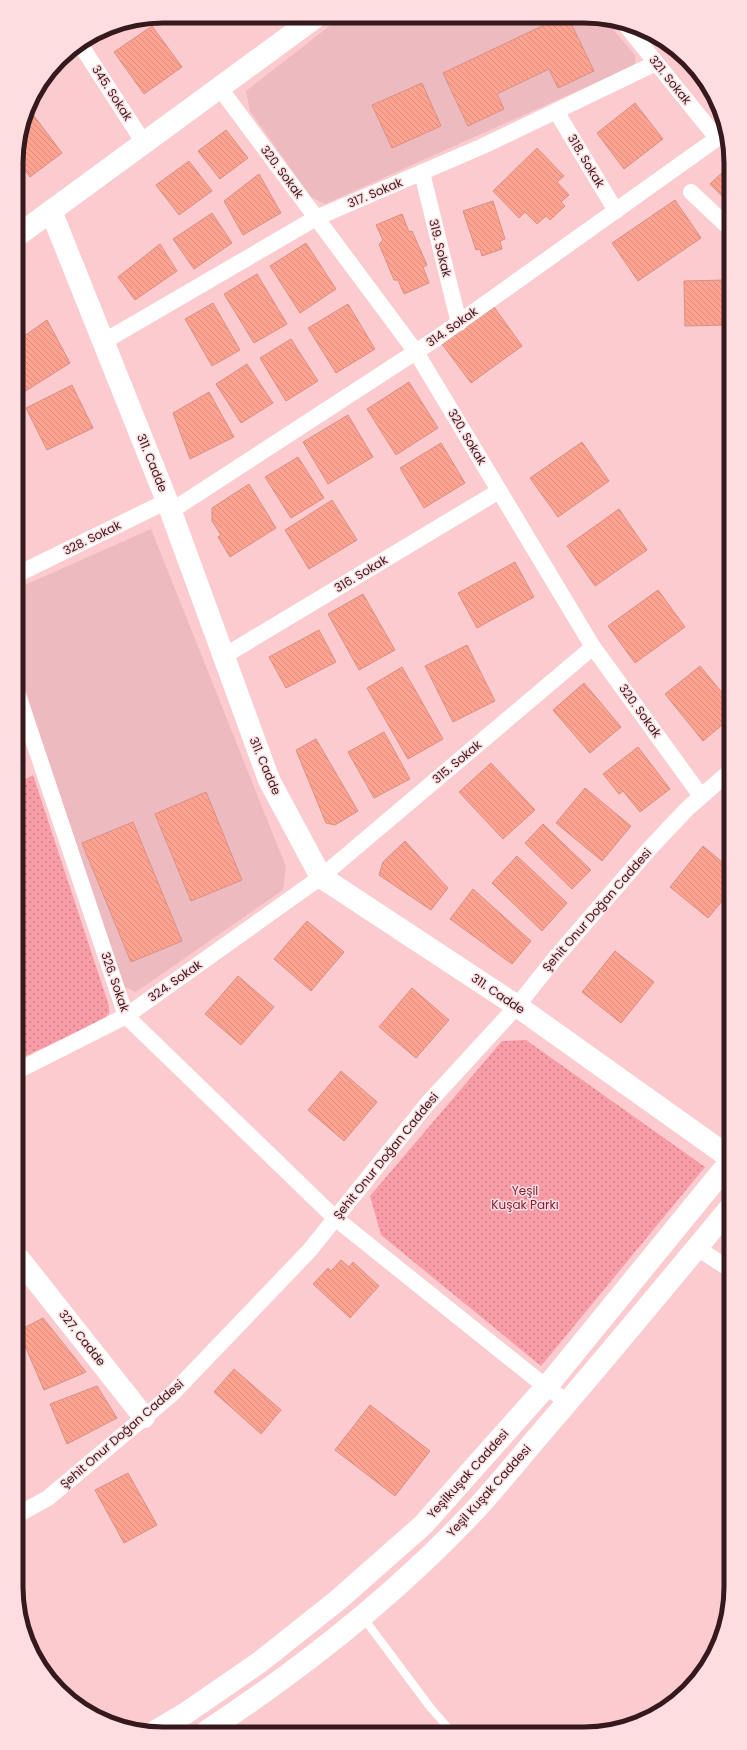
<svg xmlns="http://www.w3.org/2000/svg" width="747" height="1750" font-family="Poppins,sans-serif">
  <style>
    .built { fill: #edbabf }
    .park { fill: url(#park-dots) }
    .building { fill: url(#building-back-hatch); stroke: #d89182 }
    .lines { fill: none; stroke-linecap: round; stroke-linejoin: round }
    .lane { stroke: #fff; stroke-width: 8 }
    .street { stroke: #fff; stroke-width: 16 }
    .secondary { stroke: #fff; stroke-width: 22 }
    .labels { text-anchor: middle; stroke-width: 3; stroke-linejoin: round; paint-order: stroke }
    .street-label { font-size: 12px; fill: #35191c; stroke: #fddde0 }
    .park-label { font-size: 12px; fill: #7f1a33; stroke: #fddde0 }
    .rim { fill: none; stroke: #35191c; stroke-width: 5 }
  </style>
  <defs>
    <pattern id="park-dots" width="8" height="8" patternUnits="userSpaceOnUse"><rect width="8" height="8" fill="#f89ca7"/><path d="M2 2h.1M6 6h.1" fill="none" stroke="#ca7e87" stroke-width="1.8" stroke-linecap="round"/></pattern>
    <pattern id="building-back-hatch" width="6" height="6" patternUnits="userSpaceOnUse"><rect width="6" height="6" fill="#fea391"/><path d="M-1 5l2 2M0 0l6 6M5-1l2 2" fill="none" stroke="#da8c7c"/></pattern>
  </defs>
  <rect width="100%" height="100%" fill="#fbcbd0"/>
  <g class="built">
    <path d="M341,17L604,19L635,55V65L325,204L311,197L250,111L246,91Z"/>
    <path d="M151,529L286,867L283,890L136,992L124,987L63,812L18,665V588Z"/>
  </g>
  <g class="park">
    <path d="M33,775L109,1006V1013L103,1020L19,1059L18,783Z"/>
    <path d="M526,1040L705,1167L541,1366L381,1235L370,1196L502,1041Z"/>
  </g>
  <g class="building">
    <path d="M559,18L569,19L594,71L558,88L549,69L497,94L504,109L468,126L443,73Z"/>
    <path d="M152,26L182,67L144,94L114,52Z"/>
    <path d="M422,83L441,126L392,148L372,105Z"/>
    <path d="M635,103L663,139L624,169L597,133Z"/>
    <path d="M28,108L62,153L30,177L16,159V153Z"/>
    <path d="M226,130L248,158L220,179L198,151Z"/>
    <path d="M537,148L564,176L557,182L569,195L561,202L565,206L550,220L546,216L537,224L525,212L519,218L493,191Z"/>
    <path d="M189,161L212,191L179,215L156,185Z"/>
    <path d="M726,169V200L710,184Z"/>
    <path d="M259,174L281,213L243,235L224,201Z"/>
    <path d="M675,200L701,238L638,281L612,243Z"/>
    <path d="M493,201L505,239L500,241L502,249L482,256L480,249L476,250L463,211Z"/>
    <path d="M212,213L232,243L194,269L173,239Z"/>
    <path d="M402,214L409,232L412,231L427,265L423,267L429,283L404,294L398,280H394L379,244L383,240L376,225Z"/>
    <path d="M306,243L336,289L300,313L270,266Z"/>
    <path d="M160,244L177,271L135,300L118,277Z"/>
    <path d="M257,274L287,324L254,343L224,294Z"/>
    <path d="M727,280V325L685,326L684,281Z"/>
    <path d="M213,303L240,350L212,366L185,319Z"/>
    <path d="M348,304L375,349L336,373L308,328Z"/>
    <path d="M494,307L522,346L471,383L442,344Z"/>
    <path d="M47,320L70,363L24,392L17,378V341Z"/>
    <path d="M291,339L318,381L286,401L260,358Z"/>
    <path d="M247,364L273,403L241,423L216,384Z"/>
    <path d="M409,382L438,428L396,455L367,409Z"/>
    <path d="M72,385L93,428L47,450L26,408Z"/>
    <path d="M209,392L234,437L190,459L173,413Z"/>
    <path d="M348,415L373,457L328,484L303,442Z"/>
    <path d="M582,442L609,481L558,517L530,478Z"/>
    <path d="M441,443L465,483L424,508L400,468Z"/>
    <path d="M298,457L324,498L291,518L265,477Z"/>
    <path d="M249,484L276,528L230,557L218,537L221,535L212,521V508Z"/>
    <path d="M332,500L357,540L309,569L285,530Z"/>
    <path d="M619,509L647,550L595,586L567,546Z"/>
    <path d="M515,562L534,597L477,628L458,593Z"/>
    <path d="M658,590L685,627L635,663L608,626Z"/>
    <path d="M363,594L395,650L359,670L328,614Z"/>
    <path d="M319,630L336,662L286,688L269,657Z"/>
    <path d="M467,645L495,701L453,722L425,666Z"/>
    <path d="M700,666L728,700V720L703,741L665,694Z"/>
    <path d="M402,667L443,739L408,759L367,688Z"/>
    <path d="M584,683L621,727L590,753L553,710Z"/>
    <path d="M384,732L410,779L374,798L348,752Z"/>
    <path d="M316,739L358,811L335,825L326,823L296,750Z"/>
    <path d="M638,747L670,789L640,812L623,791L619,794L603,774Z"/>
    <path d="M491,763L535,810L503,839L459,792Z"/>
    <path d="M585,788L631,826L602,861L556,823Z"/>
    <path d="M206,792L242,880L191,901L155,814Z"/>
    <path d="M133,822L182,941L131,962L82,843Z"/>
    <path d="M543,824L591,870L572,889L525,843Z"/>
    <path d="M405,841L448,888L431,910L379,875L383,862Z"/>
    <path d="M703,846L728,867V894L708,918L670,887Z"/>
    <path d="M517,856L567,903L542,931L492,883Z"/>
    <path d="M473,889L531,941L512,964L450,919Z"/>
    <path d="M307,921L344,952L311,991L274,959Z"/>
    <path d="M615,951L654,982L621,1023L582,992Z"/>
    <path d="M238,976L274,1007L241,1045L205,1014Z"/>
    <path d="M412,988L449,1020L416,1058L379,1027Z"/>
    <path d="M341,1071L377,1102L344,1141L308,1110Z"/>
    <path d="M341,1260L349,1267L353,1262L379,1286L350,1318L313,1284L328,1268L331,1271Z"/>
    <path d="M43,1318L86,1372L44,1390L20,1334V1330Z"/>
    <path d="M234,1369L281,1410L261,1434L214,1392Z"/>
    <path d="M97,1386L117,1418L67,1444L50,1404Z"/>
    <path d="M370,1405L430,1451L395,1496L335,1450Z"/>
    <path d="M128,1473L157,1525L124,1543L95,1490Z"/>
  </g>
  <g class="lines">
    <path class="lane" d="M362,1616L430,1707L450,1730"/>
    <g class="street">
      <path d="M624,23L717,138"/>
      <path d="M80,44L144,143"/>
      <path d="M219,87L416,352L593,647L701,796"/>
      <path d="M556,111L616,211"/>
      <path d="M422,173L459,323"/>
      <path d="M691,192L726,225"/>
      <path d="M103,342L316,218L483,146L656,63"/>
      <path d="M171,511L437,338L726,132"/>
      <path d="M18,574L167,501"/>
      <path d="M224,656L499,491"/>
      <path d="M18,695L126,1016L335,1218L546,1387L568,1402"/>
      <path d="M19,1070L126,1016L321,877L593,647"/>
      <path d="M697,1248L728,1268L730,1272"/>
      <path d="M21,1513L48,1498L172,1394L309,1251L428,1103L517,1006L556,957L651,847L688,808L728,773"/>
    </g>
    <g class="secondary">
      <path d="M51,211L167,501L269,780L321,877L517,1006L729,1157"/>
      <path d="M17,236L316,17"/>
      <path d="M20,1260L144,1417"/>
      <path d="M156,1731L186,1713L260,1662L338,1600L423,1525L553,1379L729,1163"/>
      <path d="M207,1731C304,1667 398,1593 477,1508C497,1486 516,1463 535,1440C601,1364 665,1286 729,1209"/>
    </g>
  </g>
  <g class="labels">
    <g class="street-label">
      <text transform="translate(670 80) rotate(51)" y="4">321. Sokak</text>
      <text transform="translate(112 93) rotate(57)" y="4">345. Sokak</text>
      <text transform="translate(586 161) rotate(59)" y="4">318. Sokak</text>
      <text transform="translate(282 172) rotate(53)" y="4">320. Sokak</text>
      <text transform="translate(375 193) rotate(-23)" y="4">317. Sokak</text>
      <text transform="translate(440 248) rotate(76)" y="4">319. Sokak</text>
      <text transform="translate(452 327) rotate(-35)" y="4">314. Sokak</text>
      <text transform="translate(467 437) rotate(59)" y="4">320. Sokak</text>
      <text transform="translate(152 463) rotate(68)" y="4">311. Cadde</text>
      <text transform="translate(92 538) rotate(-26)" y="4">328. Sokak</text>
      <text transform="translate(361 574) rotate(-31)" y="4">316. Sokak</text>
      <text transform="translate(640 711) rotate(54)" y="4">320. Sokak</text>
      <text transform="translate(457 762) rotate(-40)" y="4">315. Sokak</text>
      <text transform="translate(265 766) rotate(67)" y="4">311. Cadde</text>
      <text transform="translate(597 910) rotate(-49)" y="4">Şehit Onur Doğan Caddesi</text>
      <text transform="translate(175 981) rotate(-35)" y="4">324. Sokak</text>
      <text transform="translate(115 982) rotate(71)" y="4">326. Sokak</text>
      <text transform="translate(498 994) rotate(34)" y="4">311. Cadde</text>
      <text transform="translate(386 1156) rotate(-51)" y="4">Şehit Onur Doğan Caddesi</text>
      <text transform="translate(82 1338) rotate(52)" y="4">327. Cadde</text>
      <text transform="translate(122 1434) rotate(-41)" y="4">Şehit Onur Doğan Caddesi</text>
      <text transform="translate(468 1474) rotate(-48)" y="4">Yeşilkuşak Caddesi</text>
      <text transform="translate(489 1491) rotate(-48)" y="4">Yeşil Kuşak Caddesi</text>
    </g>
    <g class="park-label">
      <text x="525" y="1195">Yeşil<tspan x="525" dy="14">Kuşak Parkı</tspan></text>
    </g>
  </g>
  <path d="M0 0H747V1750H0ZM163 23H584A140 140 0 0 1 724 163V1587A140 140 0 0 1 584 1727H163A140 140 0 0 1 23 1587V163A140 140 0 0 1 163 23Z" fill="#fddde0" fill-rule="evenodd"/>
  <path class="rim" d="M163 23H584A140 140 0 0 1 724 163V1587A140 140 0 0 1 584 1727H163A140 140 0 0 1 23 1587V163A140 140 0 0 1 163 23Z"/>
</svg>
